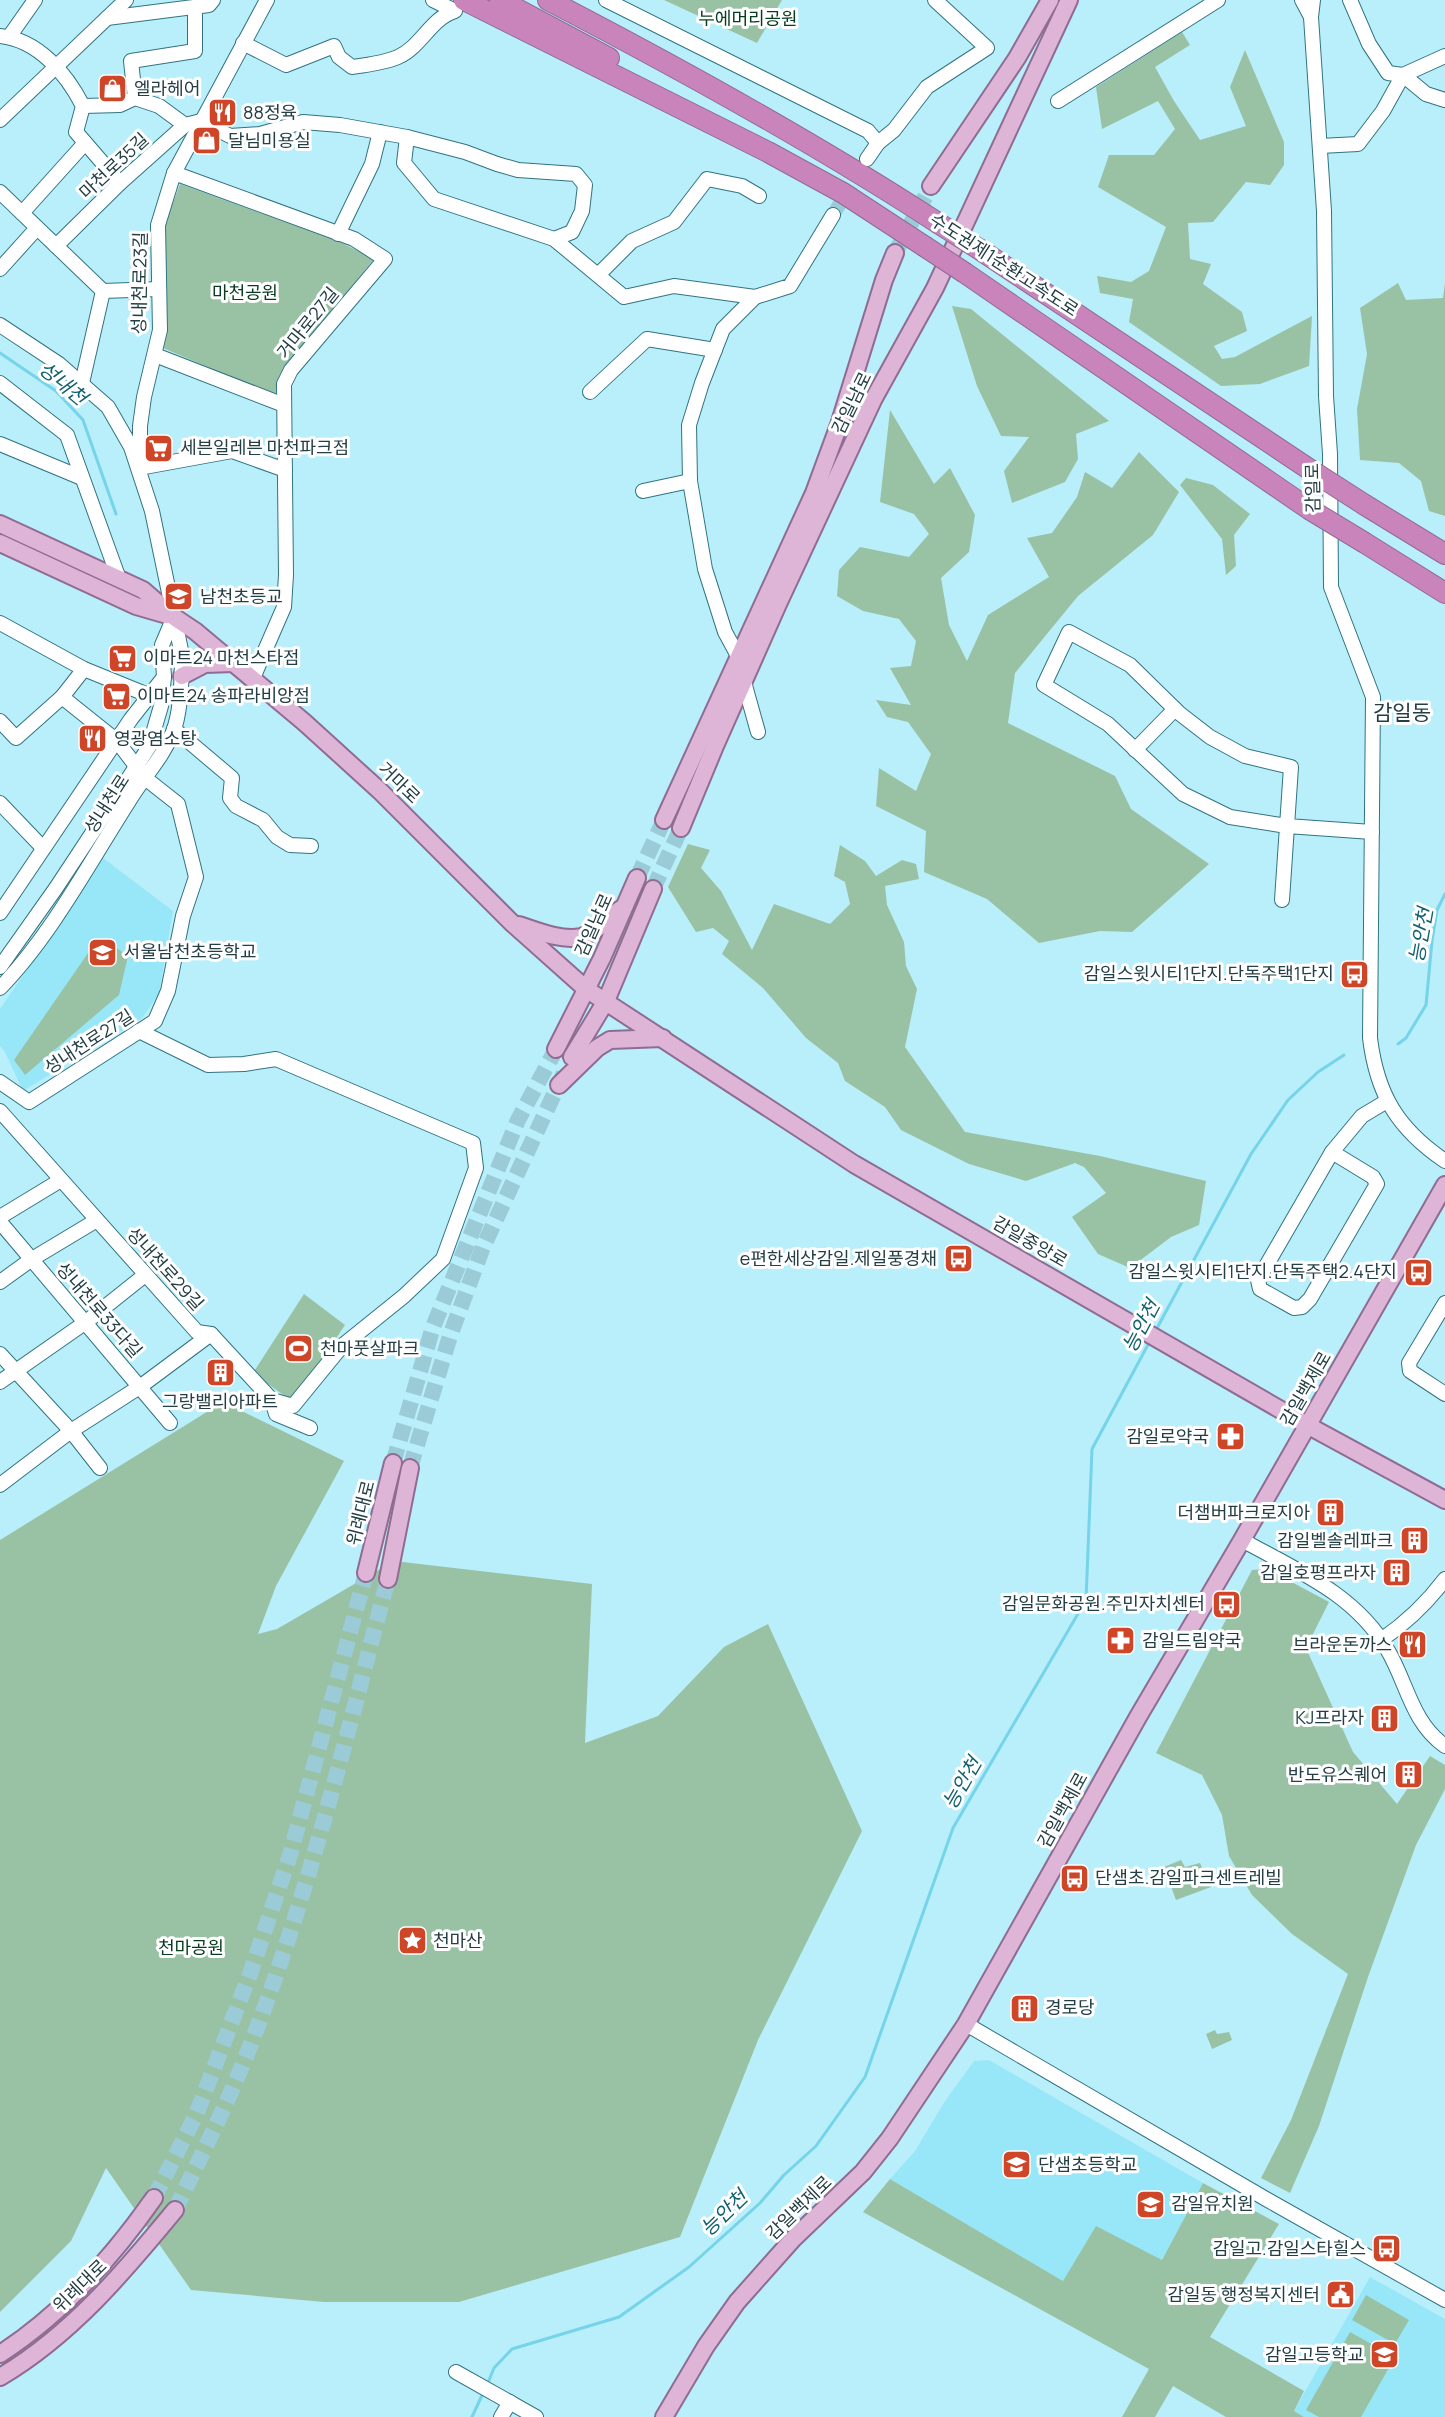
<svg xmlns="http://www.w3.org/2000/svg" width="1445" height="2417" font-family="Manrope,'Noto Sans KR',sans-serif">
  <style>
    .built { fill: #98e7f8 }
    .green { fill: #99c2a4 }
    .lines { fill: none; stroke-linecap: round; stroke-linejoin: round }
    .stream { stroke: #75d4e9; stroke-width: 3 }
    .minor-tunnel { stroke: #9bcbd7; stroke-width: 14; stroke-dasharray: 14 7; stroke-linecap: butt }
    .major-tunnel { stroke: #9bcbd7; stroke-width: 16; stroke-dasharray: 16 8; stroke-linecap: butt }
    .minor-casing { stroke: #307482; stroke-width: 16 }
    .major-casing { stroke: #8f6c92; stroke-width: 20 }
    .highway-casing { stroke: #8f6c92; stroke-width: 22 }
    .minor { stroke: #fff; stroke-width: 14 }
    .major { stroke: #dfb5d7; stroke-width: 16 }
    .highway { stroke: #c984bc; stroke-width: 20 }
    .highway-bridge-casing { stroke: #8f6c92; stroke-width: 22; stroke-linecap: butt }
    .highway-bridge { stroke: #c984bc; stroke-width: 20 }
    .labels { text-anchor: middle; stroke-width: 6; stroke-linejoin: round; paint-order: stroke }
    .park-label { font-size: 18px; fill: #073d1f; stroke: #fff }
    .poi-label { font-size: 18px; fill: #233f45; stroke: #fff; text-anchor: start }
    .street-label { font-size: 18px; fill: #233f45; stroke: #fff }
    .water-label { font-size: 20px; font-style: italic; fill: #116170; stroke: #fff }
    .quarter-label { font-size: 21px; fill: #233f45; stroke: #fff }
  </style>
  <rect width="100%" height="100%" fill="#b9eefb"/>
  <g class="built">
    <path d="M103,858L173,911L159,994L142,1018L23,1091L5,1052L0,1046V1009Z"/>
    <path d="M989,2060L1203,2183L1162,2260L1063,2281L890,2179L915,2151L945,2101L974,2061Z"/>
    <path d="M1370,2277L1445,2319V2417H1304L1294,2411Z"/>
  </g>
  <g class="green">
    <path d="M664,0H782L757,43Z"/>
    <path d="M1182,32L1190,45L1155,67L1174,101L1200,140L1246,126L1230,87L1245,50L1284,142V165L1270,185L1246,182L1213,222L1188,223L1190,259L1211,264L1203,284L1242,312L1247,331L1214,346L1222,359L1235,357L1312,316L1309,366L1260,384L1221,386L1129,322L1133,299L1100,293L1097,276L1131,282L1149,271L1166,227L1098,187L1109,155H1154L1175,129L1158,101L1102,129L1096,87Z"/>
    <path d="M180,184L338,241L374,259L280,374L275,396L163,348L167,297L165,224Z"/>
    <path d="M1398,283L1406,300L1443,298L1445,283V516L1429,511L1421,481L1399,463L1360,460L1357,409L1367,354L1360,308Z"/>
    <path d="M952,306L971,309L1109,421L1076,434L1078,459L1065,482L1012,503L1004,471L1029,437L1001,436L977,386Z"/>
    <path d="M890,410L934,484L950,468L975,515L969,552L941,578L949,625L967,661L988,615L1049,577L1027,538L1052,533L1077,497L1085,472L1112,488L1139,452L1179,492L1153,535L1078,596L1015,673L1008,723L1115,776L1131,809L1209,864L1132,932L1100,931L1039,943L987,899L924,872L926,831L876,806L879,768L916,791L931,754L908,722L887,717L876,700L911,705L890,668L911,666L916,641L899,619L863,611L837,596L839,570L860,547L909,557L929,534L914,514L880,502Z"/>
    <path d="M1186,478L1213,485L1250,514L1234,535L1236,566L1226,575L1222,539L1180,485Z"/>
    <path d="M688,844L710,850L701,868L721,891L752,950L774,904L830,924L850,904L845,882L834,876L840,845L865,861L876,876L902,860L916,864L919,879L885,886L887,905L904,942L906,966L917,989L905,1047L965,1132L1100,1156L1206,1181L1199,1225L1171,1237L1130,1268L1098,1254L1072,1217L1106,1193L1084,1167L1075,1163L1026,1181L969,1164L901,1130L885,1107L845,1081L838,1063L806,1038L763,988L722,954L729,941L713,928L696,932L668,887Z"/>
    <path d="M105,940L128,956L119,995L25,1075L14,1060L95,943Z"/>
    <path d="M304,1294L345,1325L293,1402L253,1373Z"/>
    <path d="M223,1402L344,1461L276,1586L258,1634L277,1629L394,1561L592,1584L585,1743L658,1716L724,1647L768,1624L862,1831L758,2040L680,2237L459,2302H324L191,2290L106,2168L71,2241L0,2312V1540Z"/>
    <path d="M1267,1569L1329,1602L1306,1648L1353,1752L1397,1804L1430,1756L1445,1765V1789L1416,1845L1368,1977L1319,2126L1290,2193L1261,2178L1291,2120L1348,1974L1292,1934L1252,1895L1229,1856L1222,1815L1202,1775L1156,1753L1252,1570Z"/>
    <path d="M1181,1860L1185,1867L1200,1863L1211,1887L1176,1900L1164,1867Z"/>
    <path d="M1215,2030L1217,2034L1229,2032L1232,2040L1212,2049L1206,2034Z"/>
    <path d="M890,2179L1063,2281L1096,2226L1162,2260L1203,2183L1279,2224L1210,2337L1304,2391L1294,2411L1304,2417H1226L1173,2386L1155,2417H1122L1149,2369L863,2212Z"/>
    <path d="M1366,2295L1409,2320L1395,2344L1352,2320Z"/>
    <path d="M1350,2332L1395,2357L1361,2417H1319L1306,2410Z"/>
  </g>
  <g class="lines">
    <g class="stream">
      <path d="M0,353L56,391L83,420L116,514"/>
      <path d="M1398,1044L1406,1038L1426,1005L1432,941L1437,910L1445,894"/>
      <path d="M1156,1330L1251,1154L1288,1100L1318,1072L1344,1055"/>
      <path d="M487,2385L494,2368L512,2349L619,2317L689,2267L760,2203L784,2175L816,2146L865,2077L953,1828L1086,1600L1092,1449L1150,1341"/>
      <path d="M472,2417L484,2391"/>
    </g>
    <path class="minor-tunnel" d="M833,215L863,166"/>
    <g class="major-tunnel">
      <path d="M895,253L931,186"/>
      <path d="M637,878L664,820"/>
      <path d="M653,889L681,828"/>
      <path d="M393,1463L433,1327L518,1120L556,1049"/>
      <path d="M410,1468L450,1336L483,1247L564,1073"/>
      <path d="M154,2198L196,2115L250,1974L290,1855L366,1573"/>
      <path d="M175,2210C202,2154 230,2099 252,2041C310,1891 347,1733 388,1579"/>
    </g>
    <defs>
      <g id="minor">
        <path d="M606,0L868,131L878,143"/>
        <path d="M1302,0L1311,17L1313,0"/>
        <path d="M1350,0L1369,44L1388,73L1403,75L1445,56"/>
        <path d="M1311,17L1324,211L1326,396L1330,454L1331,587L1373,697L1370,1038C1377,1095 1398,1129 1445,1161"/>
        <path d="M107,18L209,5L213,0"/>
        <path d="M0,36C38,40 66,73 83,106L76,132L120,183"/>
        <path d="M9,37L35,0"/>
        <path d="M243,43L286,65L334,46L339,57L352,67C367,65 384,63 398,57C421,47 431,18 455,11L433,0"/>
        <path d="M135,98L131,61L195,51V7"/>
        <path d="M1058,101L1218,0"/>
        <path d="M83,106L120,105L135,98L159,106L185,125"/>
        <path d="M0,120L126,0"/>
        <path d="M1320,146L1358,144L1383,111L1403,75L1426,94L1445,100"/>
        <path d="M867,159L878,143L894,130L927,87L987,48L935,0"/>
        <path d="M174,173L354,239L385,259L291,370L284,384L286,575L284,607L253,678"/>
        <path d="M0,192L103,291L159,289"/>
        <path d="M22,213L85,143"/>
        <path d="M338,234L372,164L380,132"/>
        <path d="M554,239L572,232L582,211L585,185L576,174L518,170L497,164L465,152L407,137L404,163L434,199L554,239L624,297L674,286L755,297L790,286L833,215"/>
        <path d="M56,246L120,183L185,125L201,121L230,136L260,134L303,122L340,125L407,137"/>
        <path d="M0,269L37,228"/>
        <path d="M599,274L632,241L674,222L707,179L742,186L759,196"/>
        <path d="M0,325L59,364L108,407L131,447L152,511L182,655C182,677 181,712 173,732C162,759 144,776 129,801C90,862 50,937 0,988"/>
        <path d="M155,355L284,405"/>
        <path d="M0,383L67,435L119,579"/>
        <path d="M82,383L103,291"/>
        <path d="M590,392L647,339L715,350"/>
        <path d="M0,444L82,478"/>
        <path d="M140,462V426L144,397L160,330L158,225L174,173L267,0"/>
        <path d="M139,468L232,451L285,470"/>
        <path d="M643,491L690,481"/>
        <path d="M0,623L84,669L148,695"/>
        <path d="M738,656L725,632L705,569L690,481L689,425L702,383L723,329L755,297"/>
        <path d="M744,682L758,732"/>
        <path d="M0,721L16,738L62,697L84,669"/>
        <path d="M174,729L232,778L230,798L236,806L263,820L277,837L290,845L311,846"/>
        <path d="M1135,750L1175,709"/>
        <path d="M0,803L43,848"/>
        <path d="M1282,900L1291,767L1245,756L1210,737L1179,713L1130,665L1069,632L1044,685L1108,724L1183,794L1230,817L1287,826L1372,832"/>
        <path d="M0,913L131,719L164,677"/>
        <path d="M0,967L56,888L149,747L161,706L164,677L162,645L174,617"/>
        <path d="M139,1031L208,1065L244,1064L276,1059L473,1143L476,1168L443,1259L404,1296L342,1346L293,1406L272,1400"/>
        <path d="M0,1082L29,1102L155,1021L168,991L183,916L196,877L178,804L145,778L117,741L62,697"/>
        <path d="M0,1111L197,1332L211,1334L272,1400L276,1414L310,1428"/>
        <path d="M1332,1152L1373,1177L1377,1184L1310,1299L1302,1307L1294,1308L1260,1289L1258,1280Z"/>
        <path d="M1332,1152L1362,1116L1387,1101"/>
        <path d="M0,1217L61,1180"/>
        <path d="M0,1222L170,1423"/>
        <path d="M0,1282L32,1259L97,1220"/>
        <path d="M1445,1303L1409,1363L1410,1371L1445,1394"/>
        <path d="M0,1354L71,1431L100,1468"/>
        <path d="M0,1382L86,1322L145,1275"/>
        <path d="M0,1485L71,1431L141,1386L211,1334"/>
        <path d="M1242,1540C1296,1570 1355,1594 1387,1649C1407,1682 1411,1722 1445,1746"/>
        <path d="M1381,1640C1406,1623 1427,1603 1445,1579"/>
        <path d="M966,2024L1266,2199L1445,2300"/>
        <path d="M456,2372L536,2417"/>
        <path d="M501,2417L510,2402"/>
      </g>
      <g id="major">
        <path d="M931,186L1017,58L1050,0"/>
        <path d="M0,524L143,590L174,617L195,631L304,722L380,791L512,923L586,989L854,1164L1307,1425L1445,1500"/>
        <path d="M0,543L136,606L167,615"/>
        <path d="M182,676L205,664L234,663"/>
        <path d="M664,820L814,493L839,425L884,280L895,253"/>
        <path d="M681,828L715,746L778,604L873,400L935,288L1069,0"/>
        <path d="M519,925C537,931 561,941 581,937C595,933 609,918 621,909"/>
        <path d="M556,1049L602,958L637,878"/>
        <path d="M572,1057L606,1001L653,889"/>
        <path d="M559,1085L597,1048L610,1040L663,1038"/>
        <path d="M366,1573L393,1463"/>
        <path d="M388,1579L410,1468"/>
        <path d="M0,2354C62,2314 112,2258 154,2198"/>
        <path d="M0,2377C70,2336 124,2272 175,2210"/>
        <path d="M664,2417L706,2346L737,2302L793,2239L863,2172L890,2138L966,2024L1138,1717L1242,1540L1445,1185"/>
      </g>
      <g id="highway">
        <path d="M464,0L768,152L843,193L924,246"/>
        <path d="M500,0L609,58"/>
        <path d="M548,0C681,69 812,141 938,223"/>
        <path d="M979,249L1309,469"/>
        <path d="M965,273L1309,509"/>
        <path d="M1365,505L1445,554"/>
        <path d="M1365,543L1445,593"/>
      </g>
    </defs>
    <use href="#minor" class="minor-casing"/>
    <use href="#major" class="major-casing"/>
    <use href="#highway" class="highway-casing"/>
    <use href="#minor" class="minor"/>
    <use href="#major" class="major"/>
    <use href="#highway" class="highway"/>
    <defs>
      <g id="highway-bridge">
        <path d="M938,223L979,249"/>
        <path d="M924,246L965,273"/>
        <path d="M1309,469L1365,505"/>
        <path d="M1309,509L1365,543"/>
      </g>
    </defs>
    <use href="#highway-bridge" class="highway-bridge-casing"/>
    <use href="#highway-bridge" class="highway-bridge"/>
  </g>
  <defs>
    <symbol id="shop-square" viewBox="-11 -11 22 22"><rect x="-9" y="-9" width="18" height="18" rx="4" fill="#cf4528" stroke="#fff"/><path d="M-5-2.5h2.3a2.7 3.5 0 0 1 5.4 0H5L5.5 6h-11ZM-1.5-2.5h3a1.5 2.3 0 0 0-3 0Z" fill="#fff"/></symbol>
    <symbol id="restaurant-square" viewBox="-11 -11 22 22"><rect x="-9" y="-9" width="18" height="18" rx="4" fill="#cf4528" stroke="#fff"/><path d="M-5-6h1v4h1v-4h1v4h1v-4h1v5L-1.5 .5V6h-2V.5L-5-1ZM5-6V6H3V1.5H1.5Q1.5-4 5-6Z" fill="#fff"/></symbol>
    <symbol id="supermarket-square" viewBox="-11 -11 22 22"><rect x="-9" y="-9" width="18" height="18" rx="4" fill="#cf4528" stroke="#fff"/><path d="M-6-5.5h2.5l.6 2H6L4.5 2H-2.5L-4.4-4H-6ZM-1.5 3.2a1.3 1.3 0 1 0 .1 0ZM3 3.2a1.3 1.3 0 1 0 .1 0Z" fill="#fff"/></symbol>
    <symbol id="school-square" viewBox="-11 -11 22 22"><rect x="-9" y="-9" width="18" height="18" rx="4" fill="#cf4528" stroke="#fff"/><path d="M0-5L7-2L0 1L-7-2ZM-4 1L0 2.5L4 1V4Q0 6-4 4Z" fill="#fff"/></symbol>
    <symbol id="bus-square" viewBox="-11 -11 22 22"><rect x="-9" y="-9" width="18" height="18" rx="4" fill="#cf4528" stroke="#fff"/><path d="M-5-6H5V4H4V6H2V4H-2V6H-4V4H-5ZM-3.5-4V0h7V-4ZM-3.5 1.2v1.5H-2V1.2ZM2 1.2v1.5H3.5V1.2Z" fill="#fff"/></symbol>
    <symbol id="stadium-square" viewBox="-11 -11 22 22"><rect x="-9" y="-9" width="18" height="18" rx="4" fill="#cf4528" stroke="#fff"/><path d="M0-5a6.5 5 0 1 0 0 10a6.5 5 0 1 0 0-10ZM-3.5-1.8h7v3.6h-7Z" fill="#fff"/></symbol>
    <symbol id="building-square" viewBox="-11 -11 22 22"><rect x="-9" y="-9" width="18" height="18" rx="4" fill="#cf4528" stroke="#fff"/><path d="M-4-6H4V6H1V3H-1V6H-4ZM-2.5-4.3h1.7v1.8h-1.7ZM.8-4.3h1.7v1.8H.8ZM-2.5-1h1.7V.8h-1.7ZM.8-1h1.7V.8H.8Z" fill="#fff"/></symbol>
    <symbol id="pharmacy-square" viewBox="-11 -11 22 22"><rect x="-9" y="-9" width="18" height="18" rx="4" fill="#cf4528" stroke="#fff"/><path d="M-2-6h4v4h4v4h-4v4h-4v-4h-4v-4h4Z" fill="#fff"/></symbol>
    <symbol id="sight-square" viewBox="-11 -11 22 22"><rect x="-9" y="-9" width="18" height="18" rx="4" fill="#cf4528" stroke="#fff"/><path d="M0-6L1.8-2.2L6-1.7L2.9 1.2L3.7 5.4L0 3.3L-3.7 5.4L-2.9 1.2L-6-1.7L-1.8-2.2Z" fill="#fff"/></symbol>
    <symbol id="civic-square" viewBox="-11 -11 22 22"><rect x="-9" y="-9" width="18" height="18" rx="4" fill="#cf4528" stroke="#fff"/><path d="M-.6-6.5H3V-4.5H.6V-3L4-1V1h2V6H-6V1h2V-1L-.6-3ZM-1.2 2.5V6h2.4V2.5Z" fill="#fff"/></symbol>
  </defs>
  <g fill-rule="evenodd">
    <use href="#shop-square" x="96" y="72" width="33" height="33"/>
    <use href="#restaurant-square" x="206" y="96" width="33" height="33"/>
    <use href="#shop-square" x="190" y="124" width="33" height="33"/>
    <use href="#supermarket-square" x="142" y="432" width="33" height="33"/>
    <use href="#school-square" x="162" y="580" width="33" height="33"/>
    <use href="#supermarket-square" x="106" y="642" width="33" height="33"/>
    <use href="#supermarket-square" x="100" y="680" width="33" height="33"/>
    <use href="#restaurant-square" x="76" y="722" width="33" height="33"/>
    <use href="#school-square" x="86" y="936" width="33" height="33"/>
    <use href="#bus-square" x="1338" y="958" width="33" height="33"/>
    <use href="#bus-square" x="942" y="1242" width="33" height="33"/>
    <use href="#bus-square" x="1402" y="1256" width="33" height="33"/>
    <use href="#stadium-square" x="282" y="1332" width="33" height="33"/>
    <use href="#building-square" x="204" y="1356" width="33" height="33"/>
    <use href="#pharmacy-square" x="1214" y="1420" width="33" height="33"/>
    <use href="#building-square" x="1314" y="1496" width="33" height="33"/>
    <use href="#building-square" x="1398" y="1524" width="33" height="33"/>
    <use href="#building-square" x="1380" y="1556" width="33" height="33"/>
    <use href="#bus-square" x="1210" y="1588" width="33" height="33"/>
    <use href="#pharmacy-square" x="1104" y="1624" width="33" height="33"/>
    <use href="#restaurant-square" x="1396" y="1628" width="33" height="33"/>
    <use href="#building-square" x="1368" y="1702" width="33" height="33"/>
    <use href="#building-square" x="1392" y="1758" width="33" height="33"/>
    <use href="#bus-square" x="1058" y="1862" width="33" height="33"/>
    <use href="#sight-square" x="396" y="1924" width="33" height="33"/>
    <use href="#building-square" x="1008" y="1992" width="33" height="33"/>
    <use href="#school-square" x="1000" y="2148" width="33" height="33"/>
    <use href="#school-square" x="1134" y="2188" width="33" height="33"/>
    <use href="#bus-square" x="1370" y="2232" width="33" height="33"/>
    <use href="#civic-square" x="1324" y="2278" width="33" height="33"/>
    <use href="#school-square" x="1368" y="2338" width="33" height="33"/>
  </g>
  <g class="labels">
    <g class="park-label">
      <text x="748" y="25">누에머리공원</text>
      <text x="245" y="299">마천공원</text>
      <text x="191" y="1954">천마공원</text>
    </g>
    <g class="poi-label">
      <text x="134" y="95">엘라헤어</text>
      <text x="243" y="119">88정육</text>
      <text x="228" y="147">달님미용실</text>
      <text x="180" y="454">세븐일레븐 마천파크점</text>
      <text x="200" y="603">남천초등교</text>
      <text x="143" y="664">이마트24 마천스타점</text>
      <text x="137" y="702">이마트24 송파라비앙점</text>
      <text x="114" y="745">영광염소탕</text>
      <text x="124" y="958">서울남천초등학교</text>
      <text x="1334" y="980" text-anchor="end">감일스윗시티1단지.단독주택1단지</text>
      <text x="937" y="1265" text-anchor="end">e편한세상감일.제일풍경채</text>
      <text x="1397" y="1278" text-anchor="end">감일스윗시티1단지.단독주택2.4단지</text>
      <text x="320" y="1355">천마풋살파크</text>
      <text x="220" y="1408" text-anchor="middle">그랑밸리아파트</text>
      <text x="1209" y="1443" text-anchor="end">감일로약국</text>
      <text x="1310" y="1519" text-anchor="end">더챔버파크로지아</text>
      <text x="1393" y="1547" text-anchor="end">감일벨솔레파크</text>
      <text x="1376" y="1579" text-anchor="end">감일호평프라자</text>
      <text x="1205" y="1610" text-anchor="end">감일문화공원.주민자치센터</text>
      <text x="1142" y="1647">감일드림약국</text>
      <text x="1392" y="1651" text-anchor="end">브라운돈까스</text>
      <text x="1364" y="1724" text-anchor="end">KJ프라자</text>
      <text x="1387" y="1781" text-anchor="end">반도유스퀘어</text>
      <text x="1095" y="1884">단샘초.감일파크센트레빌</text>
      <text x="433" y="1947">천마산</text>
      <text x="1045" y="2014">경로당</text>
      <text x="1038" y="2171">단샘초등학교</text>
      <text x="1171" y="2210">감일유치원</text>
      <text x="1366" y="2255" text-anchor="end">감일고.감일스타힐스</text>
      <text x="1320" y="2301" text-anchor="end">감일동 행정복지센터</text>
      <text x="1364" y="2361" text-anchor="end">감일고등학교</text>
    </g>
    <g class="street-label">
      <text transform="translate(114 166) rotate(-43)" y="6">마천로35길</text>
      <text transform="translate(1004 265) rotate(33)" y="6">수도권제1순환고속도로</text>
      <text transform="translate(140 283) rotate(-89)" y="6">성내천로23길</text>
      <text transform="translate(308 323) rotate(-51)" y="6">거마로27길</text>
      <text transform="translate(852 403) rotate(-64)" y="6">감일남로</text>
      <text transform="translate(1313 488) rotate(-91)" y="6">감일로</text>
      <text transform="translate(399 783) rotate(44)" y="6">거마로</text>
      <text transform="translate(107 804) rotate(-57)" y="6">성내천로</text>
      <text transform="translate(594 925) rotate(-66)" y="6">감일남로</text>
      <text transform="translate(89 1042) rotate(-33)" y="6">성내천로27길</text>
      <text transform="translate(1030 1242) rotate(30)" y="6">감일중앙로</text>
      <text transform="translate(165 1269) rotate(48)" y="6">성내천로29길</text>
      <text transform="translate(99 1310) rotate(49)" y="6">성내천로33다길</text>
      <text transform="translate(1306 1389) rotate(-60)" y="6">감일백제로</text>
      <text transform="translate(361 1513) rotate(-76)" y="6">위례대로</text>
      <text transform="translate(1063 1810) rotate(-61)" y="6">감일백제로</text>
      <text transform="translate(799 2208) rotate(-44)" y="6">감일백제로</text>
      <text transform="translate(80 2286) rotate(-44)" y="6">위례대로</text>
    </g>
    <g class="water-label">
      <text transform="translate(63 383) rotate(40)" y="7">성내천</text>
      <text transform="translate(1421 935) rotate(-80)" y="7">능안천</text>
      <text transform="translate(1141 1326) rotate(-62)" y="7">능안천</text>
      <text transform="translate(962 1783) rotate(-60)" y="7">능안천</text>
      <text transform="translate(724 2213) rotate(-44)" y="7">능안천</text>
    </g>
    <g class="quarter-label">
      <text x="1402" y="720">감일동</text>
    </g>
  </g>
</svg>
